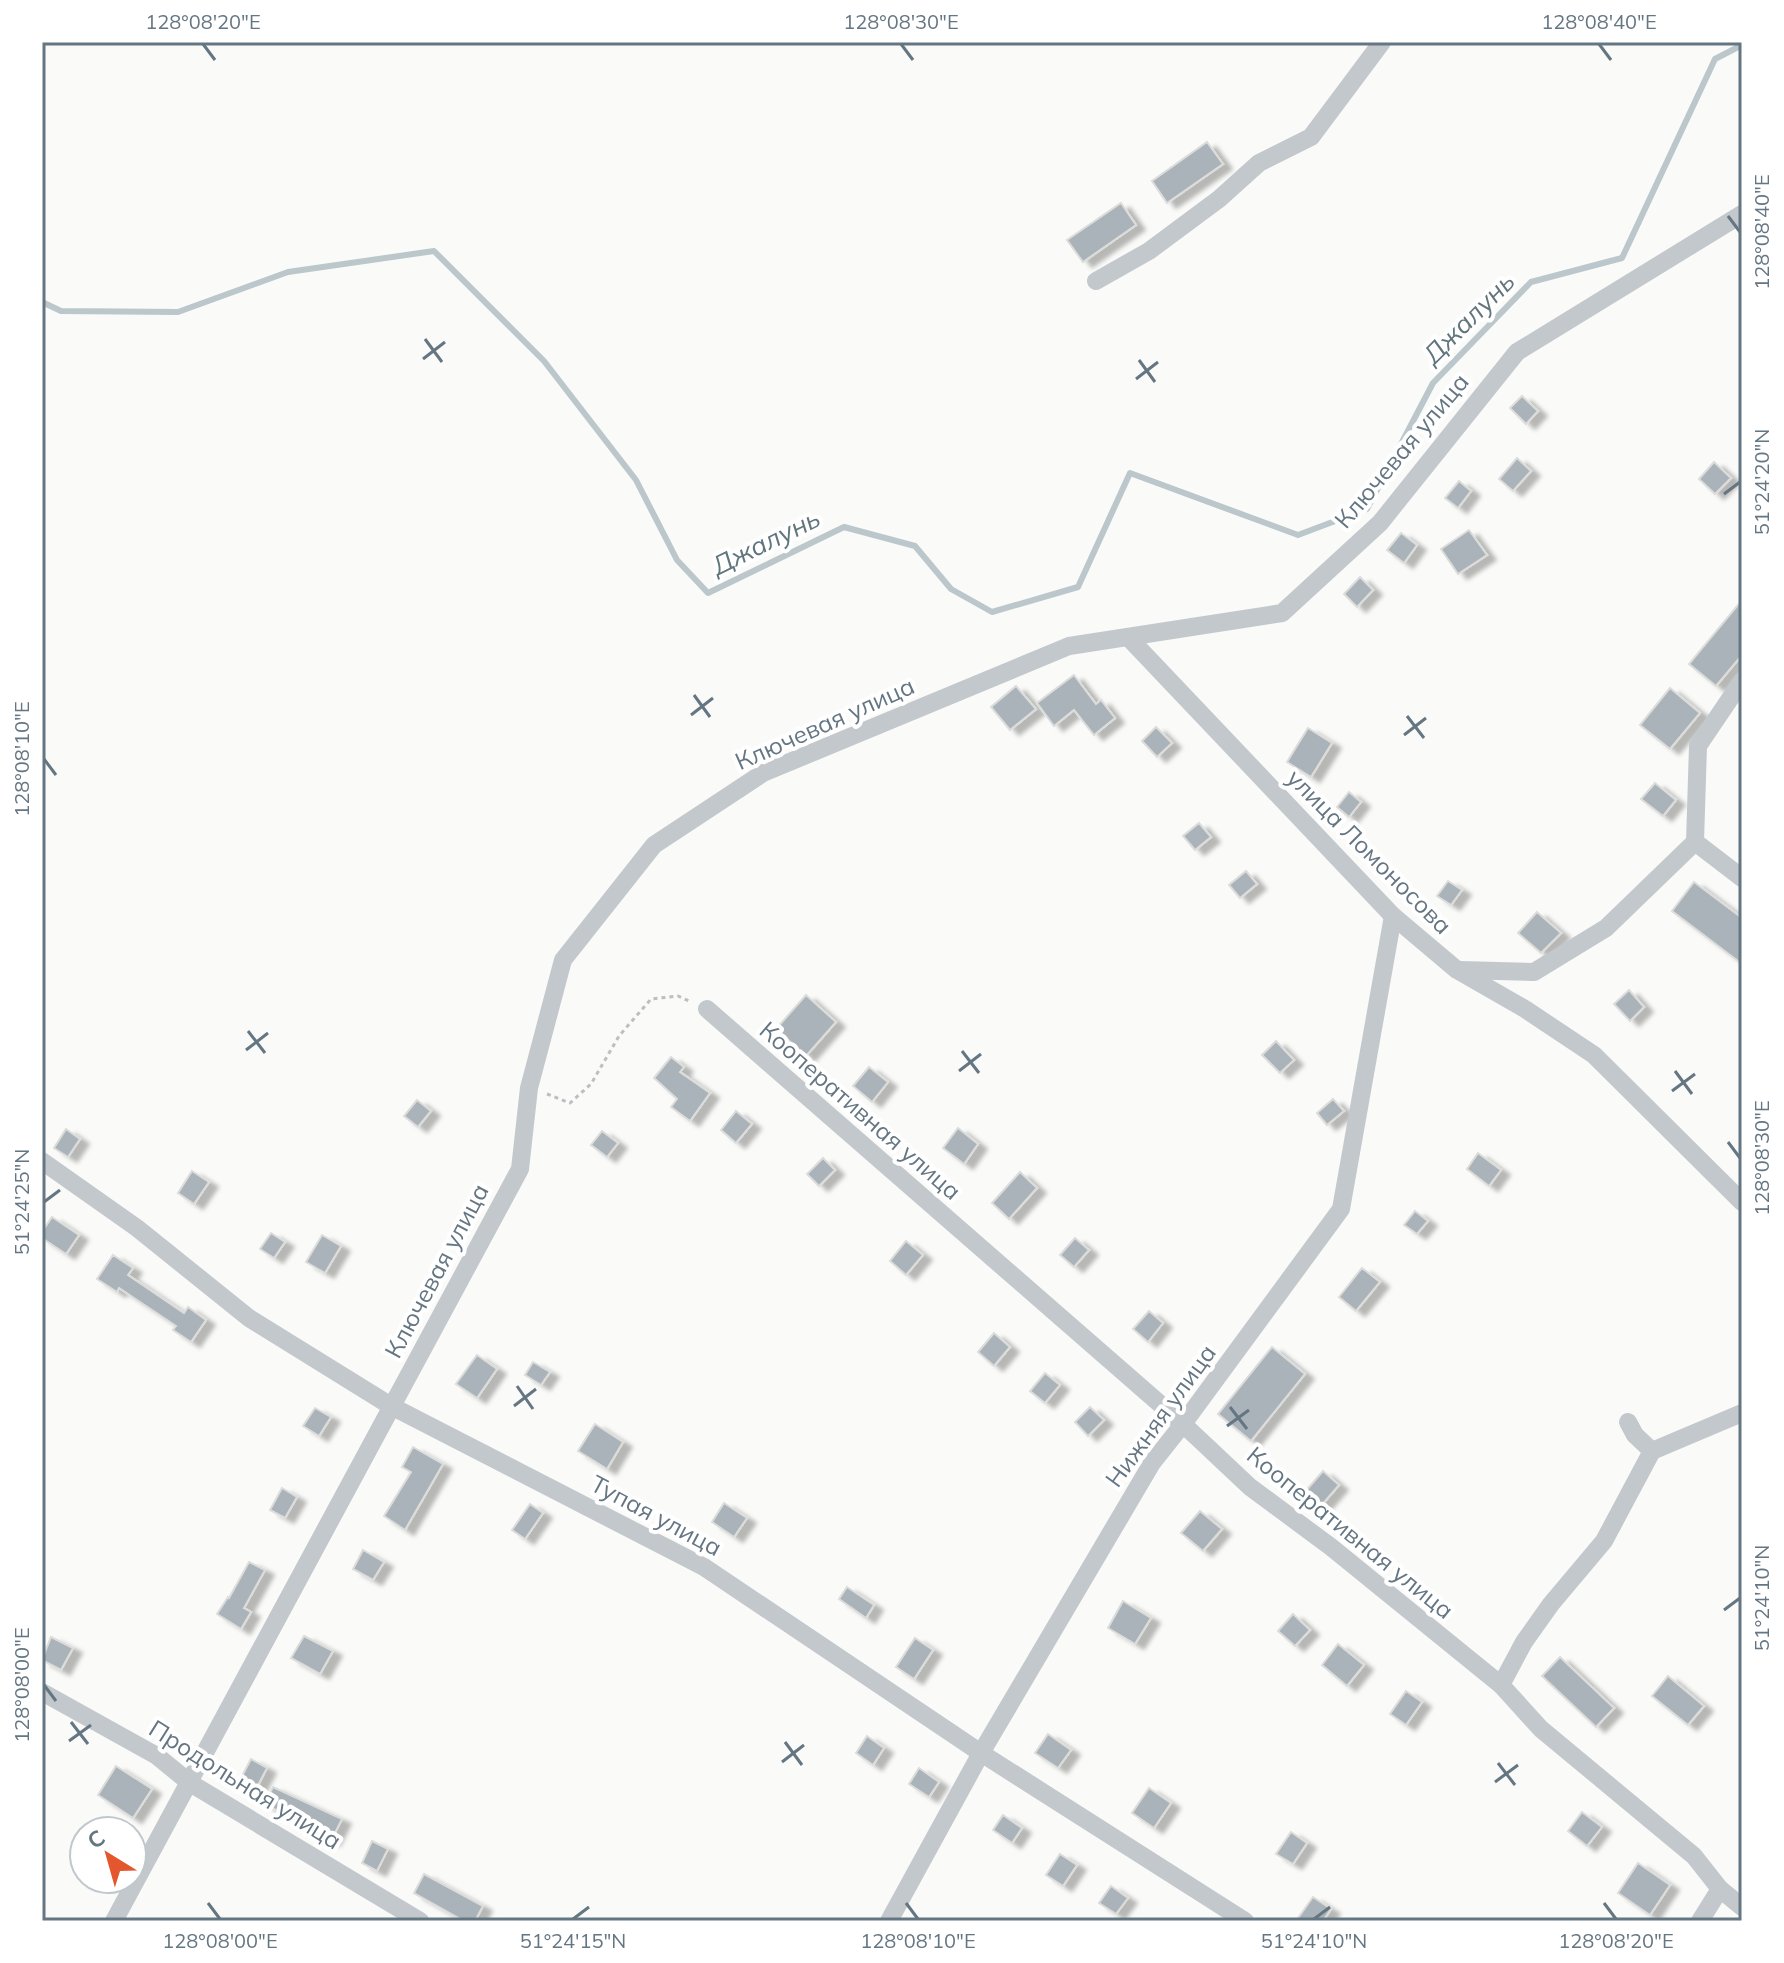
<svg xmlns="http://www.w3.org/2000/svg" width="1784" height="1963" font-family="Mulish,sans-serif">
  <style>
    .lines { fill: none; stroke-linecap: round; stroke-linejoin: round }
    .stream { stroke: #bbc7cb; stroke-width: 6 }
    .building { fill: #aab3b9; stroke: #dcdcda; stroke-width: 2; filter: url(#shadow) }
    .path { stroke: #bbbfc2; stroke-width: 3; stroke-dasharray: 4 4; stroke-linecap: butt }
    .minor { stroke: #c3c8cc; stroke-width: 18 }
    .ticks { fill: none; stroke: #657683; stroke-width: 3 }
    .labels { text-anchor: middle; stroke-width: 8; stroke-linejoin: round; paint-order: stroke }
    .street-label { font-size: 24px; fill: #657683; stroke: #fff }
    .water-label { font-size: 26px; font-style: italic; fill: #60757c; stroke: #fff }
    .neatline { fill: none; stroke: #657683; stroke-width: 3 }
    .ticks-label { font-size: 20px; text-anchor: middle; fill: #657683 }
  </style>
  <defs>
    <filter id="shadow"><feDropShadow dx="9" dy="5" stdDeviation="2" flood-color="#0004"/></filter>
  </defs>
  <rect width="100%" height="100%" fill="#fafaf8"/>
  <g class="lines">
    <path class="stream" d="M42,302L61,311L178,312L288,272L434,251L544,361L636,480L677,560L708,593L844,527L915,546L951,589L992,612L1078,587L1130,473L1298,535L1367,509L1433,383L1531,282L1622,258L1715,59L1742,45"/>
  </g>
  <g class="building">
    <path d="M1207,142L1223,164L1167,203L1152,181Z"/>
    <path d="M1121,203L1136,225L1083,262L1067,240Z"/>
    <path d="M1522,396L1538,411L1526,424L1510,408Z"/>
    <path d="M1517,458L1531,471L1513,491L1499,479Z"/>
    <path d="M1714,462L1731,478L1715,494L1699,479Z"/>
    <path d="M1459,481L1471,491L1458,508L1445,498Z"/>
    <path d="M1469,530L1487,555L1458,574L1441,549Z"/>
    <path d="M1401,533L1417,545L1404,563L1387,550Z"/>
    <path d="M1360,577L1373,590L1357,607L1344,594Z"/>
    <path d="M1742,600V655L1716,686L1689,664Z"/>
    <path d="M1074,675L1096,704L1101,700L1115,718L1094,735L1074,710L1054,726L1037,703Z"/>
    <path d="M1016,686L1036,709L1010,730L991,707Z"/>
    <path d="M1670,688L1700,713L1670,749L1640,725Z"/>
    <path d="M1156,727L1172,743L1157,757L1142,741Z"/>
    <path d="M1308,728L1332,743L1311,777L1287,762Z"/>
    <path d="M1655,783L1676,800L1663,816L1641,799Z"/>
    <path d="M1349,792L1361,802L1349,817L1337,807Z"/>
    <path d="M1199,823L1211,837L1195,850L1183,836Z"/>
    <path d="M1246,871L1257,884L1240,898L1229,885Z"/>
    <path d="M1448,881L1462,890L1451,905L1437,896Z"/>
    <path d="M1694,882L1742,918V964L1672,911Z"/>
    <path d="M1537,912L1561,933L1541,953L1518,933Z"/>
    <path d="M1629,990L1644,1007L1630,1021L1614,1004Z"/>
    <path d="M806,995L836,1022L806,1056L776,1029Z"/>
    <path d="M1276,1041L1294,1060L1280,1073L1262,1055Z"/>
    <path d="M671,1057L684,1067L680,1072L710,1093L690,1121L671,1107L677,1099L654,1078Z"/>
    <path d="M869,1067L888,1082L872,1102L853,1086Z"/>
    <path d="M1333,1099L1344,1111L1327,1125L1317,1113Z"/>
    <path d="M417,1100L431,1111L418,1127L404,1116Z"/>
    <path d="M736,1111L752,1124L736,1143L721,1130Z"/>
    <path d="M958,1128L978,1144L964,1164L943,1148Z"/>
    <path d="M66,1129L80,1139L68,1157L54,1148Z"/>
    <path d="M602,1131L618,1143L607,1157L591,1145Z"/>
    <path d="M1478,1153L1501,1170L1489,1186L1467,1169Z"/>
    <path d="M823,1158L835,1170L819,1186L807,1174Z"/>
    <path d="M192,1171L209,1182L194,1204L178,1193Z"/>
    <path d="M1020,1172L1037,1188L1009,1219L992,1203Z"/>
    <path d="M1415,1211L1428,1221L1417,1234L1404,1225Z"/>
    <path d="M52,1217L79,1235L66,1254L42,1238V1232Z"/>
    <path d="M271,1233L285,1242L274,1258L260,1249Z"/>
    <path d="M322,1235L341,1246L325,1273L306,1262Z"/>
    <path d="M1075,1238L1089,1250L1074,1267L1060,1255Z"/>
    <path d="M906,1241L923,1255L906,1275L890,1261Z"/>
    <path d="M113,1255L133,1268L128,1275L184,1313L188,1307L206,1320L191,1342L173,1330L176,1326L119,1288L117,1292L97,1279Z"/>
    <path d="M1362,1268L1380,1282L1356,1311L1339,1297Z"/>
    <path d="M1149,1311L1163,1323L1148,1342L1133,1329Z"/>
    <path d="M994,1333L1010,1347L994,1366L978,1352Z"/>
    <path d="M1272,1347L1305,1374L1251,1441L1218,1414Z"/>
    <path d="M477,1355L497,1369L477,1398L456,1384Z"/>
    <path d="M533,1362L550,1372L541,1385L525,1375Z"/>
    <path d="M1045,1373L1060,1385L1045,1403L1030,1391Z"/>
    <path d="M1090,1407L1104,1420L1088,1436L1075,1422Z"/>
    <path d="M315,1408L331,1417L319,1436L303,1426Z"/>
    <path d="M595,1424L623,1442L607,1469L578,1451Z"/>
    <path d="M413,1447L443,1464L405,1530L384,1516L411,1472L402,1467Z"/>
    <path d="M1323,1471L1339,1485L1320,1507L1304,1493Z"/>
    <path d="M282,1488L297,1497L285,1518L270,1510Z"/>
    <path d="M724,1503L747,1518L734,1537L712,1522Z"/>
    <path d="M530,1504L543,1513L525,1539L512,1530Z"/>
    <path d="M1200,1511L1222,1529L1203,1551L1181,1533Z"/>
    <path d="M363,1550L384,1562L373,1580L353,1569Z"/>
    <path d="M249,1562L265,1570L244,1608L251,1612L241,1629L217,1614L228,1597L229,1598Z"/>
    <path d="M847,1587L874,1605L866,1618L839,1599Z"/>
    <path d="M1123,1601L1151,1618L1135,1644L1108,1628Z"/>
    <path d="M1293,1614L1310,1630L1295,1646L1278,1631Z"/>
    <path d="M304,1636L333,1651L320,1674L291,1658Z"/>
    <path d="M51,1637L73,1648L61,1670L42,1660Z"/>
    <path d="M915,1638L933,1650L914,1679L896,1667Z"/>
    <path d="M1338,1644L1364,1665L1347,1686L1322,1665Z"/>
    <path d="M1560,1657L1614,1708L1596,1727L1542,1676Z"/>
    <path d="M1668,1676L1704,1706L1688,1725L1652,1696Z"/>
    <path d="M1406,1691L1422,1702L1406,1725L1390,1714Z"/>
    <path d="M1048,1734L1071,1750L1058,1768L1035,1753Z"/>
    <path d="M867,1736L884,1748L873,1765L856,1753Z"/>
    <path d="M251,1759L267,1768L256,1789L240,1780Z"/>
    <path d="M116,1766L152,1789L133,1818L98,1795Z"/>
    <path d="M919,1768L939,1782L929,1797L909,1784Z"/>
    <path d="M273,1787L342,1819L331,1841L313,1832L314,1829L264,1804Z"/>
    <path d="M1149,1788L1171,1803L1154,1828L1132,1813Z"/>
    <path d="M1582,1812L1602,1827L1587,1846L1568,1831Z"/>
    <path d="M1003,1815L1022,1828L1012,1843L993,1830Z"/>
    <path d="M1291,1832L1307,1843L1293,1864L1276,1854Z"/>
    <path d="M372,1841L388,1849L377,1871L362,1863Z"/>
    <path d="M1060,1854L1077,1865L1063,1886L1046,1875Z"/>
    <path d="M1638,1863L1670,1885L1650,1915L1618,1893Z"/>
    <path d="M424,1874L483,1906L475,1921H464L414,1893Z"/>
    <path d="M1111,1886L1128,1898L1116,1914L1099,1903Z"/>
    <path d="M1313,1897L1331,1909L1323,1921H1296Z"/>
  </g>
  <g class="lines">
    <path class="path" d="M547,1094L570,1103L591,1084L619,1036L651,999L678,996L689,1001"/>
    <g class="minor">
      <path d="M1096,281L1149,251L1219,199L1259,163L1311,137L1382,42"/>
      <path d="M1128,637L1393,916L1457,970L1525,1009L1594,1055L1742,1202"/>
      <path d="M1695,842L1742,878"/>
      <path d="M1460,970L1534,972L1606,928L1695,842L1698,746L1742,681"/>
      <path d="M707,1009L1183,1424L1250,1487L1331,1547L1501,1685L1541,1729L1694,1856L1720,1889L1742,1907"/>
      <path d="M42,1161L137,1228L249,1318L391,1406L704,1567L981,1753L1245,1921"/>
      <path d="M1628,1422L1635,1435L1652,1451"/>
      <path d="M1501,1685L1524,1642L1551,1604L1604,1541L1652,1451L1742,1413"/>
      <path d="M42,1692L157,1756L190,1783L420,1921"/>
      <path d="M114,1921L520,1169L529,1088L563,960L654,845L763,773L1069,646L1282,613L1380,523L1517,352L1742,214"/>
      <path d="M889,1921L981,1753L1152,1463L1183,1424L1341,1209L1393,916"/>
      <path d="M1700,1921L1720,1889"/>
    </g>
  </g>
  <path class="ticks" d="M203,44L215,60M901,44L913,60M1599,44L1611,60M1728,216L1740,232M425,339L442,362M423,359L445,342M1139,360L1155,382M1136,379L1158,362M1724,494L1740,482M694,695L710,717M691,715L713,698M1407,716L1424,738M1404,735L1426,718M44,759L56,775M248,1031L265,1053M246,1050L268,1033M962,1051L979,1073M959,1071L981,1054M1675,1071L1692,1094M1672,1091L1695,1074M1728,1142L1740,1158M44,1202L60,1190M517,1386L533,1409M514,1406L536,1389M1230,1407L1247,1429M1227,1426L1249,1410M1724,1610L1740,1598M44,1685L56,1701M71,1722L88,1744M69,1741L91,1725M785,1742L802,1765M782,1762L804,1745M1498,1763L1515,1785M1495,1782L1518,1765M208,1903L220,1919M906,1903L918,1919M1604,1903L1616,1919M573,1919L589,1907M1314,1919L1330,1907"/>
  <g class="labels">
    <g class="street-label">
      <text transform="translate(1402 451) rotate(-50)" y="8">Ключевая улица</text>
      <text transform="translate(825 724) rotate(-24)" y="8">Ключевая улица</text>
      <text transform="translate(1369 852) rotate(45)" y="8">улица Ломоносова</text>
      <text transform="translate(860 1111) rotate(41)" y="8">Кооперативная улица</text>
      <text transform="translate(437 1271) rotate(-62)" y="8">Ключевая улица</text>
      <text transform="translate(1161 1416) rotate(-54)" y="8">Нижняя улица</text>
      <text transform="translate(656 1516) rotate(28)" y="8">Тупая улица</text>
      <text transform="translate(1350 1533) rotate(39)" y="8">Кооперативная улица</text>
      <text transform="translate(245 1785) rotate(32)" y="8">Продольная улица</text>
    </g>
    <g class="water-label">
      <text transform="translate(1469 318) rotate(-45)" y="9">Джалунь</text>
      <text transform="translate(766 542) rotate(-26)" y="9">Джалунь</text>
    </g>
  </g>
  <rect width="1784" height="1963" fill="none" stroke="#ffffff" stroke-width="88"/>
  <g transform="translate(108 1855) rotate(323)"><circle r="38" fill="#ffffff" stroke="#c1c8cd" stroke-width="2"/>
  <path d="M0-6L14 30L0 20L-14 30Z" fill="#e4572e"/>
  <text y="-12" font-size="22" font-weight="bold" text-anchor="middle" fill="#657683">С</text>
  </g>
  <rect x="44" y="44" width="1696" height="1875" class="neatline"/>
  <g class="ticks-label">
    <text x="203" y="29">128°08'20"E</text>
    <text x="901" y="29">128°08'30"E</text>
    <text x="1599" y="29">128°08'40"E</text>
    <text transform="translate(1762 232) rotate(-90)" y="7">128°08'40"E</text>
    <text transform="translate(1762 482) rotate(-90)" y="7">51°24'20"N</text>
    <text transform="translate(22 759) rotate(-90)" y="7">128°08'10"E</text>
    <text transform="translate(1762 1158) rotate(-90)" y="7">128°08'30"E</text>
    <text transform="translate(22 1202) rotate(-90)" y="7">51°24'25"N</text>
    <text transform="translate(1762 1598) rotate(-90)" y="7">51°24'10"N</text>
    <text transform="translate(22 1685) rotate(-90)" y="7">128°08'00"E</text>
    <text x="220" y="1948">128°08'00"E</text>
    <text x="573" y="1948">51°24'15"N</text>
    <text x="918" y="1948">128°08'10"E</text>
    <text x="1314" y="1948">51°24'10"N</text>
    <text x="1616" y="1948">128°08'20"E</text>
  </g>
</svg>
